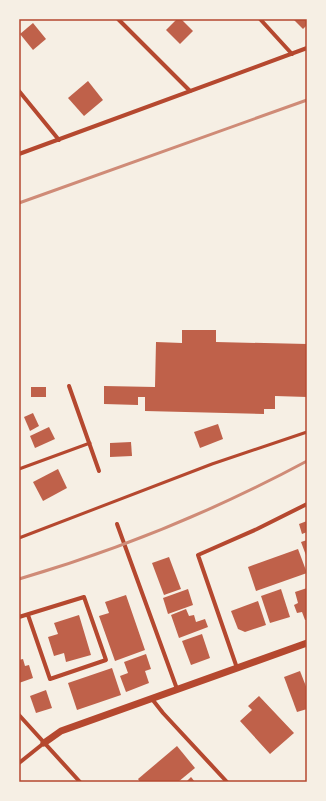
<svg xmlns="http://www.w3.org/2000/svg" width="326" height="801" font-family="'Golos Text',sans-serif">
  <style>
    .building { fill: #bf614a }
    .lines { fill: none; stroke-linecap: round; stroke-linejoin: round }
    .service { stroke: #b5482f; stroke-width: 3 }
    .minor { stroke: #b5482f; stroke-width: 4 }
    .tertiary { stroke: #b5482f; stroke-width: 7 }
    .rail { stroke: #cf8b77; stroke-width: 3 }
    .neatline { fill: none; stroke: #b5482f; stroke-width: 1.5 }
  </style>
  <rect width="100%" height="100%" fill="#f6efe4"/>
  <g class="building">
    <path d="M177,19H181L193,31L180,44L166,30Z"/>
    <path d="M293,19H307V25L303,29Z"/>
    <path d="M33,23L46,39L33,50L20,34Z"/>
    <path d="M88,81L103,100L84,116L68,98Z"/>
    <path d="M182,330H216V342L307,344V397L275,396V409H264V414L145,411V397H138V405L104,404V386L155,387L156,342L182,343Z"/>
    <rect x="31" y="387" width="15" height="10"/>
    <path d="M33,413L39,426L30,431L24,417Z"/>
    <path d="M218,424L223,439L200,448L194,432Z"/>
    <path d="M49,427L55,439L35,448L30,436Z"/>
    <path d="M131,442L132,456L110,457V443Z"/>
    <path d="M58,469L67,488L43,501L33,482Z"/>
    <path d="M307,521V532L302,534L299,524Z"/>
    <path d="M307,540V558L301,542Z"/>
    <path d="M298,549L307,573L256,591L248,567Z"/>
    <path d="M169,557L181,589L164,595L152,563Z"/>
    <path d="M307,588V620H305L302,612L297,613L294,605L298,603L295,592Z"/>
    <path d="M188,589L193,605L168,614L163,598Z"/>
    <path d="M281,589L290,617L270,623L261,596Z"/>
    <path d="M126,595L145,650L115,661L99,616L109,613L105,602Z"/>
    <path d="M258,601L266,625L245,632L238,629L231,611Z"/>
    <path d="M186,609L189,616L194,615L196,622L205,619L208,627L179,638L171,615Z"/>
    <path d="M79,615L91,655L66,662L64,653L54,656L48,637L58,634L54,623Z"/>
    <path d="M202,634L210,658L191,665L182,641Z"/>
    <path d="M146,654L151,669L145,671L149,683L126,692L120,676L128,673L124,662Z"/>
    <path d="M23,659L25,666L29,665L33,678L19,683V660Z"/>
    <path d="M112,668L121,695L77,710L68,683Z"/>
    <path d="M300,671L307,689V709L297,712L284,677Z"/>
    <path d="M46,690L52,708L36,713L30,696Z"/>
    <path d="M259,696L294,733L270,754L240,721L252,710L248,706Z"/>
    <path d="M177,746L195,768L178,782H140L138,779Z"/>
    <path d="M191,777L195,782H186Z"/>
  </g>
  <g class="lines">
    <g class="service">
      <path d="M19,469L90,443"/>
      <path d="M19,538L212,464L307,432"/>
    </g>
    <g class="minor">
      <path d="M118,19L190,91"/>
      <path d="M260,19L292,54"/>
      <path d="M19,91L59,140"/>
      <path d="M19,154L307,48"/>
      <path d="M69,386L99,471"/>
      <path d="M117,524L177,689"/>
      <path d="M19,617L84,597L106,660L50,679L28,615"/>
      <path d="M237,668L198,555L257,529L307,504"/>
      <path d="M152,699L163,713L227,782"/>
      <path d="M19,715L80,782"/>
      <path d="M19,763L44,743"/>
    </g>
    <path class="tertiary" d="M44,743L61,731L307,643"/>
    <g class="rail">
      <path d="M19,203L307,100"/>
      <path d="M19,579C118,550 216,510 307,461"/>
    </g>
  </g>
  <rect width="326" height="801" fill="none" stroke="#f6efe4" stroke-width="40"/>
  <rect x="20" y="20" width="286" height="761" class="neatline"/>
</svg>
